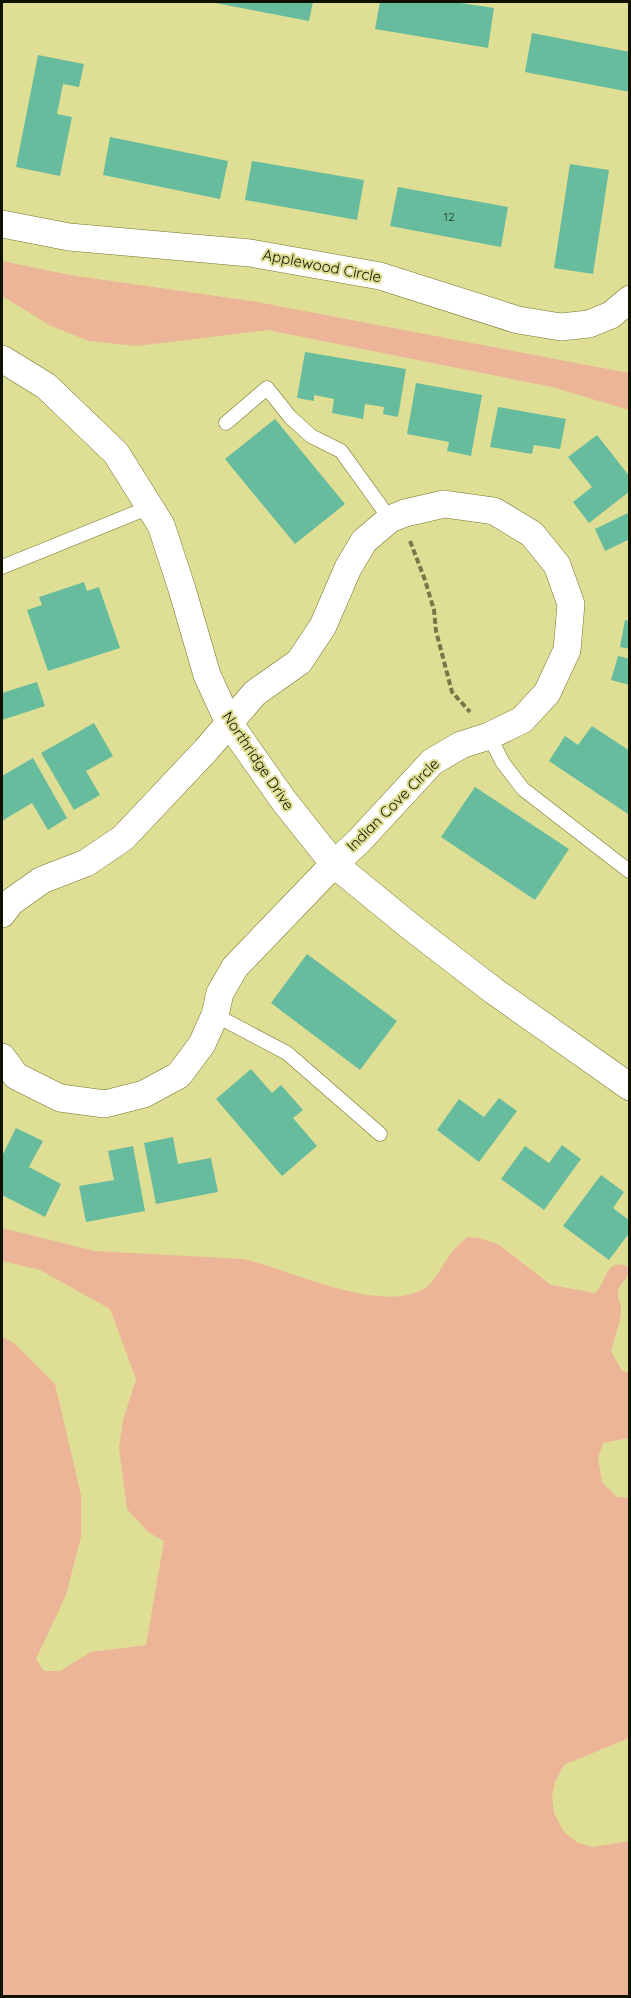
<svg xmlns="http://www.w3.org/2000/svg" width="631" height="1998" font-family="Quicksand,sans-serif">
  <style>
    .green { fill: #edb598 }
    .building { fill: #67bc9e }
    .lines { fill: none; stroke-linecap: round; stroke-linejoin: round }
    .lane-casing { stroke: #75742c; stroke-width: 15 }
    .street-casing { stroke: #75742c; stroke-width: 28 }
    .path { stroke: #77784a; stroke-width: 4; stroke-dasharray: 6 3; stroke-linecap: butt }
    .lane { stroke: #fff; stroke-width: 14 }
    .street { stroke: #fff; stroke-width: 27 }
    .labels { text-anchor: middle; stroke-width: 4.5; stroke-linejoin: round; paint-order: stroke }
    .number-label { font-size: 12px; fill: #263c28 }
    .street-label { font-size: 15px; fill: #110; stroke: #dedf95 }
  </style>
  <rect width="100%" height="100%" fill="#dedf95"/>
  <g class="green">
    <path d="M2,261L70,275L257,302L629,373V410L552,387L268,330L137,346L89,341L51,326L2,296Z"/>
    <path d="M2,1228L95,1251L244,1259C289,1269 391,1320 430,1284C439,1274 445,1260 454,1250C458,1245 463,1241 467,1237L479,1238L498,1244L551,1285L595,1293C607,1282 605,1258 627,1266C631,1279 621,1280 618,1291C617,1297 621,1303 621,1309C621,1323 614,1338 611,1351L622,1371L629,1372V1438L603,1443L598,1458L602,1482L617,1497L629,1498V1738L564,1765L555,1782L552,1797L554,1813L564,1832L578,1843L593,1847L629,1841V1996H2V1337L14,1343L55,1384L81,1495V1537L66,1595L36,1659L44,1671H60L91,1652L146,1645L164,1541L148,1532L127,1509L119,1448L123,1420L136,1379L110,1309L40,1270L2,1261Z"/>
  </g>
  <g class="building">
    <path d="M210,2H313L309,21Z"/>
    <path d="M380,2H454L494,8L488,48L375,29Z"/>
    <path d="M532,33L630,52V92L525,72Z"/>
    <path d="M38,55L84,64L79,87L63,84L57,114L72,117L60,176L16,167Z"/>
    <path d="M110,137L228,161L220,199L103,175Z"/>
    <path d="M252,161L364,180L357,220L245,200Z"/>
    <path d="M570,164L609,170L593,274L554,268Z"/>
    <path d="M398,187L508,207L501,247L390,226Z"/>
    <path d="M305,352L406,369L398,417L383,414L384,407L365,404L363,419L332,413L334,399L314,395V401L297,398Z"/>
    <path d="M416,383L482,395L471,456L447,451L449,442L407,434Z"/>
    <path d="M498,407L566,419L560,449L534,445L532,454L490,447Z"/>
    <path d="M275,419L345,504L295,544L225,459Z"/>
    <path d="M597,435L630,477V491L589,523L573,502L592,487L568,457Z"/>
    <path d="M630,512V539L605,551L595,529Z"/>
    <path d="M84,582L87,591L99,587L120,648L48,671L27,610L42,605L39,597Z"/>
    <path d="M625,620L630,621V649L620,647Z"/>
    <path d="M618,656L630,659V685L611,680Z"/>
    <path d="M37,682L45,706L2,720V693Z"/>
    <path d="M94,723L113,756L86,771L100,795L74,810L41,753Z"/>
    <path d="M592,726L630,751L628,814L549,761L565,736L578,745Z"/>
    <path d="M33,758L67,818L48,830L32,803L2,821V776Z"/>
    <path d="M475,787L569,849L535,900L441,837Z"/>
    <path d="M307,954L397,1021L360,1070L271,1003Z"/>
    <path d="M251,1069L272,1093L281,1085L303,1110L293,1118L317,1146L282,1176L216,1099Z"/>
    <path d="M499,1098L517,1111L479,1162L437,1130L459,1099L484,1117Z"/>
    <path d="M16,1128L43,1141L29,1167L61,1184L45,1217L2,1195V1156Z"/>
    <path d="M173,1137L178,1164L211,1158L218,1192L156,1204L144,1143Z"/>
    <path d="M562,1145L581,1159L544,1210L501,1179L525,1146L549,1163Z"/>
    <path d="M133,1146L145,1211L86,1222L79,1186L114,1180L108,1151Z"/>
    <path d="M601,1175L624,1192L613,1208L630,1221V1232L609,1260L563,1226Z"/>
  </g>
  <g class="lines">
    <defs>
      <g id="lane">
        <path d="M226,423L267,388L290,417L311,436L341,451L390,519"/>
        <path d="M2,567L150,507"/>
        <path d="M489,736L503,763L523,789L629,871"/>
        <path d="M215,1015L287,1053L380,1134"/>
      </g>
      <g id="street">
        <path d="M2,224L69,237L250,253L380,276L518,320L561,327L589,324L611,315L630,299"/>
        <path d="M2,359L46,386L116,453L161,525L182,589L207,675L229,723L284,801L334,864L411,927L494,991L630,1087"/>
        <path d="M2,914L11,902L42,880L86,863L123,838L206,750L255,693L299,662L323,626L348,568L364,541L390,519L405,513L444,504L494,511L532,534L557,565L571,604L567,650L547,693L522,720L489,736L461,745L432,762L358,842L334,864L235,967L220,993L215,1015L202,1044L179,1075L144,1094L105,1104L60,1098L16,1076L2,1057"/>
      </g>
    </defs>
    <use href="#lane" class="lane-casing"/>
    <use href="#street" class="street-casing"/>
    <path class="path" d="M410,541L425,580L434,610L436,631L452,692L470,712"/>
    <use href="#lane" class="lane"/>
    <use href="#street" class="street"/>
  </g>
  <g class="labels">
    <g class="number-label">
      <text x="449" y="221">12</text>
    </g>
    <g class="street-label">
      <text transform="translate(322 266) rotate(11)" y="5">Applewood Circle</text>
      <text transform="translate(258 761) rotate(56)" y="5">Northridge Drive</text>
      <text transform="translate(393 805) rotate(-45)" y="5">Indian Cove Circle</text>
    </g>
  </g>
  <rect width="631" height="1998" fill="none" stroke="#111100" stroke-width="6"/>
</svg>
